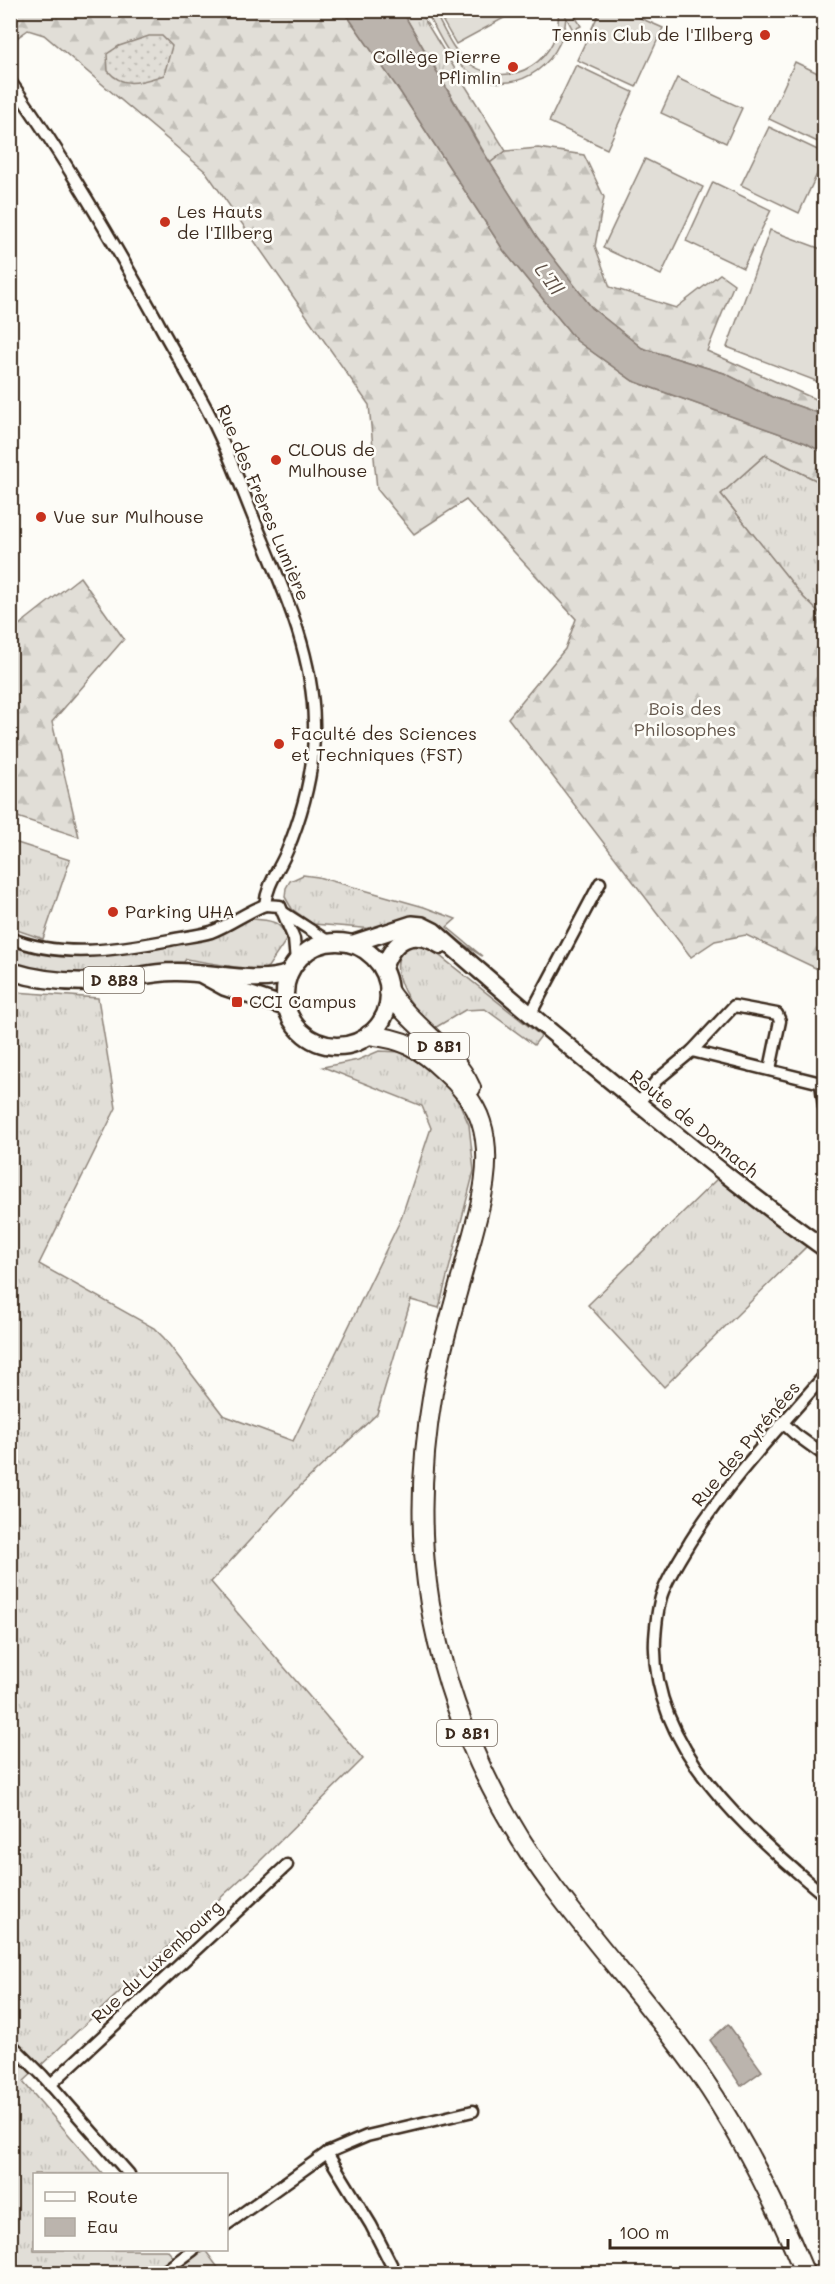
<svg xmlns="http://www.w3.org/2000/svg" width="835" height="2284" font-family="Mali,sans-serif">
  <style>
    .grass { fill: url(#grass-tufts); stroke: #8e847a; stroke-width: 1.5 }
    .forest { fill: url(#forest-firs); stroke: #8e847a; stroke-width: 1.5 }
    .park { fill: url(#park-dots); stroke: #8e847a; stroke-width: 1.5 }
    .pitch { fill: #e1ded7; stroke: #8e847a; stroke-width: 1.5 }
    .water { fill: #bbb4ad; stroke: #887d74; stroke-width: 1.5 }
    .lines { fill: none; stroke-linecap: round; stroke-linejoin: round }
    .minor-casing { stroke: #3b2a1e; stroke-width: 15 }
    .secondary-casing { stroke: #3b2a1e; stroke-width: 20 }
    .primary-casing { stroke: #3b2a1e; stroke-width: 21 }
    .trunk-casing { stroke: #3b2a1e; stroke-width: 22 }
    .minor { stroke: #fdfcf7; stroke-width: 10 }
    .secondary { stroke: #fdfcf7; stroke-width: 15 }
    .primary { stroke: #fdfcf7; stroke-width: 16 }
    .trunk { stroke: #fdfcf7; stroke-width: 18 }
    .poi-dot { fill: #c8321e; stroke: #fdfcf7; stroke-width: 2 }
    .labels { text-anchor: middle; stroke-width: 5; stroke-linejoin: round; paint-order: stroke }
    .shield { fill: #fdfcf7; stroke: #75695f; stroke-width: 1.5 }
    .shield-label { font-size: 16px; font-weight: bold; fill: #3b2a1e }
    .poi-label { font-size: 18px; fill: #3b2a1e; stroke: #fdfcf7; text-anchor: start }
    .street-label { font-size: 18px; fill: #3b2a1e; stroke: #fdfcf7 }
    .park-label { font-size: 18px; fill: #64574c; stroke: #fdfcf7 }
    .water-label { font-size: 20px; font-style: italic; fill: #615349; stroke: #fdfcf7 }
  </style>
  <defs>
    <pattern id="grass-tufts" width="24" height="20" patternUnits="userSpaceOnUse" patternTransform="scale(1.5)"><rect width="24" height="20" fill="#e1ded7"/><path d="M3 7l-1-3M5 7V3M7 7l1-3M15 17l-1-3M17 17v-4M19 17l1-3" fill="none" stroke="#c2bfb8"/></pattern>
    <pattern id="forest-firs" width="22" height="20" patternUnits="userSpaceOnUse" patternTransform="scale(1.5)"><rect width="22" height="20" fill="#e1ded7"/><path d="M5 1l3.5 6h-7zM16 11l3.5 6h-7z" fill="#c2bfb8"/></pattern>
    <pattern id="park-dots" width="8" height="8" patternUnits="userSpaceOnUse" patternTransform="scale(1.5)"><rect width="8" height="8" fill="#e1ded7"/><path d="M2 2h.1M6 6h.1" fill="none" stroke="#c2bfb8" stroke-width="1.8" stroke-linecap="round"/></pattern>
  </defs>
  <rect width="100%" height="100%" fill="#fdfcf7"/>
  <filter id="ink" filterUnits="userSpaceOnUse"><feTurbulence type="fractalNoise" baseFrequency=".0167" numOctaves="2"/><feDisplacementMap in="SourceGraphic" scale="12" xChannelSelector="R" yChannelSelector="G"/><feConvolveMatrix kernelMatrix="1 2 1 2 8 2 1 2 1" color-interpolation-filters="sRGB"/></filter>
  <g filter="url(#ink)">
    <g class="grass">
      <path d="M402,11H419L506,151L490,163Z"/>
      <path d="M765,455L824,484V617L804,598L721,494Z"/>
      <path d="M11,841L70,860L43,939L11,928Z"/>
      <path d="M303,875L318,877L424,907L456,919L447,927L482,956L435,926L375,929L313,924L292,909L285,897L286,888L290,881Z"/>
      <path d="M248,918C266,922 279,916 287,939L268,967L259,971L186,959L184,962C161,963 138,969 115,972C81,977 44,974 11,963L10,944L46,954L76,957L97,956L209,938L232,928Z"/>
      <path d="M419,943L431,949L541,1036L534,1045L485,1009L465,1010L433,1029C415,1010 384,975 404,947Z"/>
      <path d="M10,990L15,992L98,998L116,1108L39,1264L154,1328L164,1338L223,1415L293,1441L400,1221L431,1128L422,1106L323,1067L358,1060L379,1051L403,1052L419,1058L455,1093L469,1125L474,1171L439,1308L411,1300L377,1414L298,1488L211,1582L363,1759L259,1862L23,2082L103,2174H34V2250H167L182,2266L205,2250L222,2273H11Z"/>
      <path d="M718,1178L807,1246L664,1387L588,1305Z"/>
    </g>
    <g class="forest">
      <path d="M11,11H344L401,93L504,251L577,341L633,381L806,443L824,453V484L765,455L721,494L804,598L824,617V969L822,971L746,935L715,941L691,957L508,718L565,649L576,619L466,500L414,534L377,489L369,405L206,172L44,35L28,30L11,42Z"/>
      <path d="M538,148L584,155L604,197L595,246L610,287L676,308L720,274L734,284L707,351L824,403V415L772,397L724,373L642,348L592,308L537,237L490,163L506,151Z"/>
      <path d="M80,577L124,639L52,722L79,837L11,815L10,632Z"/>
    </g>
    <path class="park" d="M149,36H162L172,46L164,75C143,81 124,90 108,71L107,54L119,46Z"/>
    <g class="pitch">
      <path d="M426,11H434C444,29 453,53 470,64C512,93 563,58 558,11H572L581,26L573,30L566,17C563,68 508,103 465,69C446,55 437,30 426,11Z"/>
      <path d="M437,11H517L456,44Z"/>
      <path d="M600,11H624L663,28L636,87L577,60Z"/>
      <path d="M795,62L824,76V145L769,119Z"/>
      <path d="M576,65L633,92L607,149L549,122Z"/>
      <path d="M677,78L742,108L726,143L661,113Z"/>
      <path d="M769,127L824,153V159L799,213L741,185Z"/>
      <path d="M645,159L703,187L661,275L603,248Z"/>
      <path d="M713,182L771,210L743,268L686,241Z"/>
      <path d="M770,230L824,250V384L727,347Z"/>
    </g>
    <g class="water">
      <path d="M344,11H402L477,142L537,237L592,308L642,348L724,373L772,397L824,415V453L806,443L633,381L577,341L504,251L401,93Z"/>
      <path d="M728,2024L762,2071L741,2086L710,2040Z"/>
    </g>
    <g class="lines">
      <defs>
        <g id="minor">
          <path d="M10,81C65,158 112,240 158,322C177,358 200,393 217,430C233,463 245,498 259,531C285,593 313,655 314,723C315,767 304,810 287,851C279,870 267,884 265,905L280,906L294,939L296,961"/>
          <path d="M284,913L329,942"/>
          <path d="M10,938C61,959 117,950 170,940C183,937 198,936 211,932C230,925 246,912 265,905"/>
          <path d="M530,1015L600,883"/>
          <path d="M692,1051L821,1083"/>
          <path d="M821,1083L824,1107"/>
          <path d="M638,1104L657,1080L692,1051L734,1006L777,1014L780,1021L770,1069"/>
          <path d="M824,1376C778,1429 728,1481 690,1542C680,1559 669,1575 662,1594C657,1609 656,1624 655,1639C650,1748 748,1831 824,1895"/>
          <path d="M783,1423L795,1434L824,1455"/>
          <path d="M10,2043L42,2075L129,2174"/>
          <path d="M50,2085L287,1865"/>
          <path d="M327,2153L371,2225L396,2274"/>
          <path d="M226,2225L327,2153L367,2136L473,2111"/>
          <path d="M161,2274L193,2250"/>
        </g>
        <g id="secondary">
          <path d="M351,944L412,924L422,925L434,931C496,986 559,1039 623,1091C689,1145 754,1199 824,1248"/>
          <path d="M383,970C393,939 412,928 441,946"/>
        </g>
        <g id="primary">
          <circle cx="337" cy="994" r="52"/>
          <path d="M10,971C45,982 79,984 115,980C135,977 155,972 175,972C208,971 260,986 289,973"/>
          <path d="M203,975L225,987L286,1007"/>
        </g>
        <g id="trunk">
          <path d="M389,992C412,1027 454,1049 471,1088"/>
          <path d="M369,1035C403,1039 419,1047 444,1071C459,1084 475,1103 481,1122C494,1162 480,1208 469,1248C457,1296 441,1344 433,1392C422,1456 419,1520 427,1583C441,1694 488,1800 554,1888C601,1951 654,2009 699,2073C742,2135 776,2204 805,2274"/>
        </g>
      </defs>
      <use href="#minor" class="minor-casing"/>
      <use href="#secondary" class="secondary-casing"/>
      <use href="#primary" class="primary-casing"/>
      <use href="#trunk" class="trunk-casing"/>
      <use href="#minor" class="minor"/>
      <use href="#secondary" class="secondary"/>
      <use href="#primary" class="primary"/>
      <use href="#trunk" class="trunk"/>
    </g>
  </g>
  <g class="poi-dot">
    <circle cx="765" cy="35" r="6"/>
    <circle cx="513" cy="67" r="6"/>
    <circle cx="165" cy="222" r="6"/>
    <circle cx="276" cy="460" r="6"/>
    <circle cx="41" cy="517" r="6"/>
    <circle cx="279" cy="744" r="6"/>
    <circle cx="113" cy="912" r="6"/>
    <rect x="231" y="996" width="12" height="12" rx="3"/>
  </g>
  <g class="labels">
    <g class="shield">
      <rect x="84" y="967" width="60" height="26" rx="4.5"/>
      <rect x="409" y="1033" width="60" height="26" rx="4.5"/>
      <rect x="437" y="1720" width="60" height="26" rx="4.5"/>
    </g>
    <g class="shield-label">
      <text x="114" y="986">D 8B3</text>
      <text x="439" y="1052">D 8B1</text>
      <text x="467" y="1739">D 8B1</text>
    </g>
    <g class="poi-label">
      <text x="753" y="41" text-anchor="end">Tennis Club de l'Illberg</text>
      <text x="501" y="63" text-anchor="end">Collège Pierre<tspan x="501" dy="21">Pflimlin</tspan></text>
      <text x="177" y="218">Les Hauts<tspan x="177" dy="21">de l'Illberg</tspan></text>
      <text x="288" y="456">CLOUS de<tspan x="288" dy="21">Mulhouse</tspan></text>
      <text x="53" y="523">Vue sur Mulhouse</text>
      <text x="291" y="740">Faculté des Sciences<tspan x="291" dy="21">et Techniques (FST)</tspan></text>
      <text x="125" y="918">Parking UHA</text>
      <text x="249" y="1008">CCI Campus</text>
    </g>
    <g class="street-label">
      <text transform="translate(263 503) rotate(67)" y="6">Rue des Frères Lumière</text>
      <text transform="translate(694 1124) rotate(39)" y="6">Route de Dornach</text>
      <text transform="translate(746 1444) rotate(-50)" y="6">Rue des Pyrénées</text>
      <text transform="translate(157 1962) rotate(-43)" y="6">Rue du Luxembourg</text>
    </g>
    <g class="park-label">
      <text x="685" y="715">Bois des<tspan x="685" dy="21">Philosophes</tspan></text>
    </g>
    <g class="water-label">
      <text transform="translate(549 279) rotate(55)" y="7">L'Ill</text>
    </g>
  </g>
  <rect width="835" height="2284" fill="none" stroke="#fdfcf7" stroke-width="36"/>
  <rect x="18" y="18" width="799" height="2248" fill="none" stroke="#3b2a1e" stroke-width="2" filter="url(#ink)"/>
  <rect x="33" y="2173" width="195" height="78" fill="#fdfcf7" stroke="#afa8a0" stroke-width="1.5"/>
  <rect x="45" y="2192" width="30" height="9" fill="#fdfcf7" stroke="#afa8a0" stroke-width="1.5"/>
  <text x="87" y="2203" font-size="18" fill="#3b2a1e">Route</text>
  <rect x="45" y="2218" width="30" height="18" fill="#bbb4ad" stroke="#afa8a0" stroke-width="1.5"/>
  <text x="87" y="2233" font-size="18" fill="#3b2a1e">Eau</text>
  <path d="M610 2239v9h178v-9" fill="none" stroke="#3b2a1e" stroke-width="3"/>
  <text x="619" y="2239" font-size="18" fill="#3b2a1e" stroke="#fdfcf7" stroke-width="4.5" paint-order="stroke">100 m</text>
</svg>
